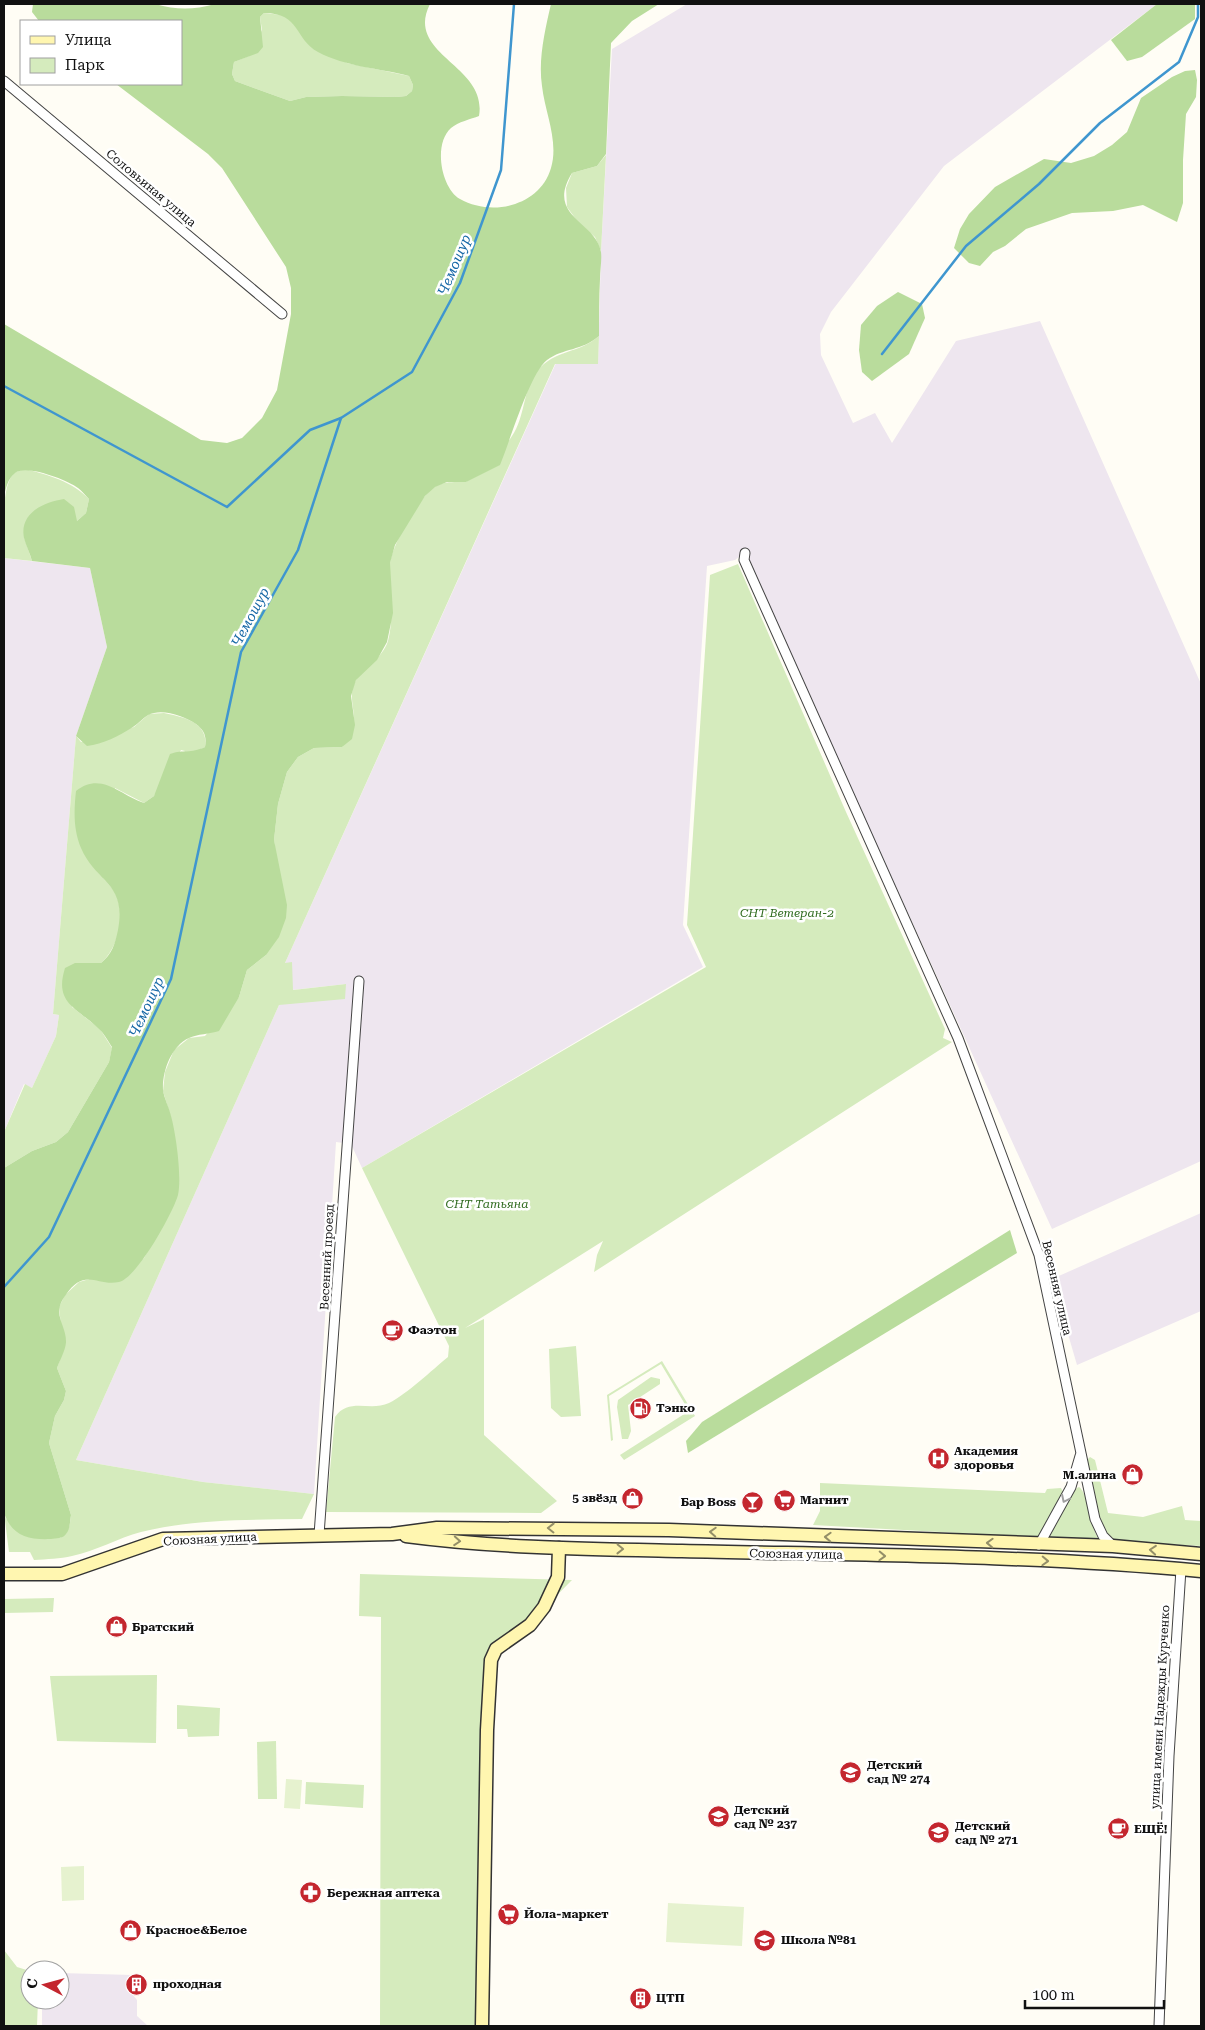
<svg xmlns="http://www.w3.org/2000/svg" width="1205" height="2030" font-family="'Roboto Serif',serif">
  <style>
    .industrial { fill: #eee6ef }
    .green { fill: #d5ebbd }
    .forest { fill: #b9dc9c; fill-rule: evenodd }
    .pitch { fill: #e6f2cf }
    .lines { fill: none; stroke-linecap: round; stroke-linejoin: round }
    .stream { stroke: #3f96cf; stroke-width: 2.5 }
    .street-casing { stroke: #444; stroke-width: 11 }
    .secondary-casing { stroke: #333; stroke-width: 15 }
    .street { stroke: #fff; stroke-width: 9 }
    .secondary { stroke: #fff6b0; stroke-width: 12 }
    .oneway { stroke: #a0a0a0 }
    .oneway2 { stroke: #948f68 }
    .labels { text-anchor: middle; stroke-width: 5; stroke-linejoin: round; paint-order: stroke }
    .street-label { font-size: 12px; fill: #111; stroke: #fff }
    .park-label { font-size: 12px; font-style: italic; fill: #2f6b1f; stroke: #fff }
    .poi-label { font-size: 12px; font-weight: bold; fill: #111; stroke: #fff; text-anchor: start }
    .water-label { font-size: 14px; font-style: italic; fill: #1768a6; stroke: #fff }
  </style>
  <rect width="100%" height="100%" fill="#fffdf5"/>
  <g class="industrial">
    <path d="M687,4H1157L944,166L831,312L820,334L821,355L853,423L875,413L892,443L956,341L1040,321L1201,684V1161L1052,1229L744,553L735,560L707,566L683,925L703,967L362,1168L351,1144L336,1142L314,1494L203,1482L76,1460L279,1005L346,984L292,990V963H285L556,363L598,364L601,251L612,49Z"/>
    <path d="M4,558L90,568L107,647L76,736L53,1014L59,1015L56,1036L32,1088L24,1084L4,1132Z"/>
    <path d="M1201,1213V1311L1077,1365L1052,1279Z"/>
    <path d="M60,1973L132,1975V1994L137,2000V2016L148,2026H42V2000H60Z"/>
  </g>
  <g class="green">
    <path d="M264,13L282,15L291,20L299,30L347,63L409,76L413,85L412,91L406,96L397,97L342,96L306,97L290,101L235,81L232,74L234,62L249,56L262,30L260,17Z"/>
    <path d="M606,155L601,251L595,237L578,222L567,207L566,188L572,173L597,166Z"/>
    <path d="M599,336L598,364H555L285,963L292,962L293,990L346,984L345,999L279,1005L76,1460L203,1482L314,1494L302,1519C248,1520 194,1519 141,1532C118,1538 96,1551 72,1556C60,1559 47,1559 34,1560L30,1552H9L4,1513L6,1519L60,1538C69,1533 70,1525 71,1515L49,1443L55,1416L64,1400L66,1391L57,1368L66,1342L61,1325L59,1307L65,1295L79,1282L93,1278L107,1282L144,1258L177,1195L171,1118L163,1091L165,1072L174,1050L189,1038L205,1036L239,997L247,970L266,955L277,864L274,840L278,804L287,772L298,757L314,748L342,747C346,741 354,731 354,723C355,708 348,697 355,682C362,667 382,660 388,641C395,614 388,591 390,564C391,547 420,495 436,486C445,481 456,482 466,482C478,469 503,450 512,436C525,418 523,389 537,371C555,349 579,354 599,336Z"/>
    <path d="M25,469C49,475 71,481 89,499L86,513L77,521L24,537L32,561L4,558C4,538 0,487 14,473C17,471 22,470 25,469Z"/>
    <path d="M738,564L846,812L945,1029L943,1038L952,1042L594,1272L597,1255L603,1241L465,1328L484,1319V1435L557,1501L541,1513L326,1512L335,1417C349,1397 370,1412 389,1403C407,1394 432,1370 448,1357L449,1346L362,1168L706,967L687,925L710,575Z"/>
    <path d="M164,713C183,717 209,722 205,747L193,753L181,750L154,796L144,803L115,788L103,878C107,883 115,890 117,897C125,918 118,948 101,963H75L72,1007L100,1029L112,1048L109,1062L68,1132L56,1142L32,1151L4,1168V1132L25,1084L32,1088L56,1036L59,1015L53,1014L76,736L81,742L134,727L149,714Z"/>
    <path d="M576,1346L581,1416L561,1417L551,1408L549,1349Z"/>
    <path d="M662,1361L695,1416L624,1460L620,1455L689,1411L661,1364L609,1396L613,1440L611,1441L607,1395Z"/>
    <path d="M651,1377L660,1379V1384L628,1405L631,1431L628,1439H622L617,1407L618,1400Z"/>
    <path d="M1090,1457L1095,1460L1108,1513L1143,1517L1182,1506L1185,1520L1201,1521V1546L1113,1541L1100,1527L1086,1461Z"/>
    <path d="M820,1483L1045,1493L1047,1489L1061,1488L1064,1494L1039,1536L1034,1537L813,1525L820,1511Z"/>
    <path d="M1079,1487C1089,1494 1090,1527 1099,1540L1048,1537C1055,1528 1071,1489 1079,1487Z"/>
    <path d="M360,1574L572,1580L495,1658L487,2026H352L380,2025L381,1617L359,1616Z"/>
    <path d="M54,1598L53,1612L4,1613V1599Z"/>
    <path d="M157,1675L156,1743L57,1741L50,1676Z"/>
    <path d="M177,1705L220,1708L219,1736L188,1737L187,1729H177Z"/>
    <path d="M276,1741L277,1799H258L257,1742Z"/>
    <path d="M306,1782L364,1785L363,1808L305,1804Z"/>
    <path d="M4,1950L17,1967L30,1971V2000H38L37,2026H4Z"/>
  </g>
  <g class="forest">
    <path d="M33,4H155C177,10 193,10 215,4H430C404,55 488,65 479,116C471,119 458,122 451,128C433,144 441,188 460,199C492,217 540,206 551,168C559,141 545,113 542,86C538,59 545,30 551,4H659L632,21L611,43L606,154L597,166L572,173C545,217 596,221 601,252C602,260 600,270 600,279C599,298 599,317 599,336C582,351 563,348 547,360C530,373 510,441 500,465L466,482H447L435,487L425,496L395,545L390,563L393,613L387,642L377,660L356,680L351,696L355,725L352,739L342,747L314,748L298,757L287,772L278,804L274,840L287,905L286,918L279,937L266,955L247,970L239,997L219,1031C210,1034 197,1034 189,1038C171,1046 162,1072 163,1090C164,1098 169,1107 171,1116C176,1134 182,1177 178,1195C173,1213 137,1278 119,1282C97,1287 85,1266 65,1296C51,1315 67,1325 66,1343C65,1351 60,1360 57,1368L66,1391L64,1400L55,1416L49,1443L71,1515C70,1521 70,1530 66,1534C63,1539 56,1538 51,1539C28,1540 12,1536 4,1513V1168L32,1151L56,1142L68,1132L109,1062L112,1047C108,1041 104,1033 98,1028C76,1007 54,1003 65,968L75,963H101C112,954 115,944 118,930C127,882 96,883 81,848C73,829 74,810 76,791C101,771 120,795 144,803L154,796L170,754C184,749 190,754 205,747C207,736 204,730 196,724C184,716 162,708 148,715C143,718 138,724 133,727C119,736 103,744 87,746L76,736L107,647L90,568L32,561C30,553 26,546 24,538C19,513 44,502 64,499L74,507L77,521L86,513L89,499C86,496 82,491 78,488C67,480 26,464 15,473C8,478 5,490 4,498V324L201,440L227,443L242,438L262,418L277,390L291,314V288L286,267L222,168L208,154L116,84H181V21H39L32,12ZM264,13C301,13 294,39 318,52C346,67 379,68 409,76L413,85L412,91L406,96L397,97L342,96L306,97L290,101L235,81L232,74L234,62L258,53L263,47L260,17Z"/>
    <path d="M1157,4H1195V19L1142,57L1127,61L1111,40Z"/>
    <path d="M1195,70L1197,80L1196,97L1186,114L1183,160V203L1177,222L1143,205L1113,211L1072,213L1026,229L1005,246L993,252L980,266L969,263L954,248L960,229L969,214L995,187L1044,159L1071,163L1094,156L1112,145L1127,132L1141,98L1172,77L1185,71Z"/>
    <path d="M898,292L922,304L925,318L909,354L872,381L862,372L859,350L861,325L877,306Z"/>
    <path d="M1010,1230L1017,1253L688,1453L686,1441L702,1422Z"/>
  </g>
  <g class="pitch">
    <path d="M286,1779L302,1780L300,1809L284,1808Z"/>
    <path d="M84,1866V1900L62,1901L61,1867Z"/>
    <path d="M668,1903L744,1907L742,1946L666,1942Z"/>
  </g>
  <g class="lines">
    <g class="stream">
      <path d="M882,354L966,246L1039,184L1100,123L1179,62L1198,17V4"/>
      <path d="M4,386L227,507L310,430L341,418"/>
      <path d="M4,1287L49,1237L171,979L241,652L298,550L341,418L412,372L460,283L501,170L514,4"/>
    </g>
    <defs>
      <g id="street">
        <path d="M4,81L282,314"/>
        <path d="M745,553L744,560L958,1038L1039,1255L1095,1519L1103,1536L1113,1546"/>
        <path d="M319,1535L359,981"/>
        <path d="M1039,1545L1071,1487L1080,1456"/>
        <path d="M1159,2026L1169,1756L1181,1569"/>
      </g>
      <g id="secondary">
        <path d="M406,1536C497,1548 590,1549 682,1551C855,1555 1029,1555 1201,1571"/>
        <path d="M4,1574H62L163,1539L392,1534L437,1528L669,1530L1113,1546L1201,1554"/>
        <path d="M482,2026L487,1730L491,1660L496,1649L530,1625L544,1607L558,1577L559,1548"/>
      </g>
    </defs>
    <use href="#street" class="street-casing"/>
    <use href="#secondary" class="secondary-casing"/>
    <use href="#street" class="street"/>
    <use href="#secondary" class="secondary"/>
  </g>
  <defs><path id="oneway-chevron" d="M-2-3.5L2.5 0L-2 3.5" fill="none" stroke-width="1.6" stroke-linecap="round" stroke-linejoin="round" transform="scale(1.25)"/></defs>
  <use class="oneway" href="#oneway-chevron" transform="translate(1065 1499) rotate(116)"/>
  <g class="oneway2">
    <use href="#oneway-chevron" transform="translate(551 1528) rotate(-179)"/>
    <use href="#oneway-chevron" transform="translate(713 1532) rotate(-177)"/>
    <use href="#oneway-chevron" transform="translate(828 1537) rotate(-178)"/>
    <use href="#oneway-chevron" transform="translate(457 1541) rotate(4)"/>
    <use href="#oneway-chevron" transform="translate(990 1543) rotate(-178)"/>
    <use href="#oneway-chevron" transform="translate(620 1549) rotate(1)"/>
    <use href="#oneway-chevron" transform="translate(1153 1550) rotate(-175)"/>
    <use href="#oneway-chevron" transform="translate(882 1556) rotate(2)"/>
    <use href="#oneway-chevron" transform="translate(1045 1561) rotate(2)"/>
  </g>
  <defs>
    <symbol id="cafe-disc" viewBox="-11 -11 22 22"><circle r="9.5" fill="#c4262e" stroke="#fff"/><path d="M-5.5-4.5H6V0H3Q3 3.5 0 3.5H-2.5Q-5.5 3.5-5.5 0ZM3-3.2v2h1.7v-2ZM-6 4.5H4V6H-6Z" fill="#fff"/></symbol>
    <symbol id="fuel-disc" viewBox="-11 -11 22 22"><circle r="9.5" fill="#c4262e" stroke="#fff"/><path d="M-5.5-6h7V0h2V4h1.3V-2.5L3-4.5l.8-.8L6-3V5H2.5V1h-1V6h-7ZM-4.2-4.7v3.2H.2V-4.7Z" fill="#fff"/></symbol>
    <symbol id="hospital-disc" viewBox="-11 -11 22 22"><circle r="9.5" fill="#c4262e" stroke="#fff"/><path d="M-5-5h3v3.5h4V-5h3V5h-3V1.5h-4V5h-3Z" fill="#fff"/></symbol>
    <symbol id="shop-disc" viewBox="-11 -11 22 22"><circle r="9.5" fill="#c4262e" stroke="#fff"/><path d="M-5-2.5h2.3a2.7 3.5 0 0 1 5.4 0H5L5.5 6h-11ZM-1.5-2.5h3a1.5 2.3 0 0 0-3 0Z" fill="#fff"/></symbol>
    <symbol id="supermarket-disc" viewBox="-11 -11 22 22"><circle r="9.5" fill="#c4262e" stroke="#fff"/><path d="M-6-5.5h2.5l.6 2H6L4.5 2H-2.5L-4.4-4H-6ZM-1.5 3.2a1.3 1.3 0 1 0 .1 0ZM3 3.2a1.3 1.3 0 1 0 .1 0Z" fill="#fff"/></symbol>
    <symbol id="bar-disc" viewBox="-11 -11 22 22"><circle r="9.5" fill="#c4262e" stroke="#fff"/><path d="M-6-5H6L.8 .8V4.5H3.5V6h-7V4.5H-.8V.8Z" fill="#fff"/></symbol>
    <symbol id="school-disc" viewBox="-11 -11 22 22"><circle r="9.5" fill="#c4262e" stroke="#fff"/><path d="M0-5L7-2L0 1L-7-2ZM-4 1L0 2.5L4 1V4Q0 6-4 4Z" fill="#fff"/></symbol>
    <symbol id="pharmacy-disc" viewBox="-11 -11 22 22"><circle r="9.5" fill="#c4262e" stroke="#fff"/><path d="M-2-6h4v4h4v4h-4v4h-4v-4h-4v-4h4Z" fill="#fff"/></symbol>
    <symbol id="building-disc" viewBox="-11 -11 22 22"><circle r="9.5" fill="#c4262e" stroke="#fff"/><path d="M-4-6H4V6H1V3H-1V6H-4ZM-2.5-4.3h1.7v1.8h-1.7ZM.8-4.3h1.7v1.8H.8ZM-2.5-1h1.7V.8h-1.7ZM.8-1h1.7V.8H.8Z" fill="#fff"/></symbol>
  </defs>
  <g fill-rule="evenodd">
    <use href="#cafe-disc" x="380" y="1318" width="25" height="25"/>
    <use href="#fuel-disc" x="628" y="1396" width="25" height="25"/>
    <use href="#hospital-disc" x="926" y="1446" width="25" height="25"/>
    <use href="#shop-disc" x="1120" y="1462" width="25" height="25"/>
    <use href="#shop-disc" x="620" y="1486" width="25" height="25"/>
    <use href="#supermarket-disc" x="772" y="1488" width="25" height="25"/>
    <use href="#bar-disc" x="740" y="1490" width="25" height="25"/>
    <use href="#shop-disc" x="104" y="1614" width="25" height="25"/>
    <use href="#school-disc" x="838" y="1760" width="25" height="25"/>
    <use href="#school-disc" x="706" y="1804" width="25" height="25"/>
    <use href="#cafe-disc" x="1106" y="1816" width="25" height="25"/>
    <use href="#school-disc" x="926" y="1820" width="25" height="25"/>
    <use href="#pharmacy-disc" x="298" y="1880" width="25" height="25"/>
    <use href="#supermarket-disc" x="496" y="1902" width="25" height="25"/>
    <use href="#shop-disc" x="118" y="1918" width="25" height="25"/>
    <use href="#school-disc" x="752" y="1928" width="25" height="25"/>
    <use href="#building-disc" x="124" y="1972" width="25" height="25"/>
    <use href="#building-disc" x="628" y="1986" width="25" height="25"/>
  </g>
  <g class="labels">
    <g class="street-label">
      <text transform="translate(151 188) rotate(40)" y="4">Соловьиная улица</text>
      <text transform="translate(327 1257) rotate(-87)" y="4">Весенний проезд</text>
      <text transform="translate(1057 1288) rotate(77)" y="4">Весенняя улица</text>
      <text transform="translate(210 1539) rotate(-3)" y="4">Союзная улица</text>
      <text transform="translate(796 1554) rotate(1)" y="4">Союзная улица</text>
      <text transform="translate(1160 1707) rotate(-87)" y="4">улица имени Надежды Курченко</text>
    </g>
    <g class="park-label">
      <text x="787" y="917">СНТ Ветеран-2</text>
      <text x="487" y="1208">СНТ Татьяна</text>
    </g>
    <g class="poi-label">
      <text x="408" y="1334">Фаэтон</text>
      <text x="656" y="1412">Тэнко</text>
      <text x="954" y="1455">Академия<tspan x="954" dy="14">здоровья</tspan></text>
      <text x="1116" y="1479" text-anchor="end">М.алина</text>
      <text x="617" y="1502" text-anchor="end">5 звёзд</text>
      <text x="800" y="1504">Магнит</text>
      <text x="736" y="1506" text-anchor="end">Бар Boss</text>
      <text x="132" y="1631">Братский</text>
      <text x="867" y="1769">Детский<tspan x="867" dy="14">сад № 274</tspan></text>
      <text x="734" y="1814">Детский<tspan x="734" dy="14">сад № 237</tspan></text>
      <text x="955" y="1830">Детский<tspan x="955" dy="14">сад № 271</tspan></text>
      <text x="1134" y="1833">ЕЩЁ!</text>
      <text x="327" y="1897">Бережная аптека</text>
      <text x="524" y="1918">Йола-маркет</text>
      <text x="146" y="1934">Красное&amp;Белое</text>
      <text x="781" y="1944">Школа №81</text>
      <text x="153" y="1988">проходная</text>
      <text x="656" y="2002">ЦТП</text>
    </g>
    <g class="water-label">
      <text transform="translate(454 265) rotate(-67)" y="5">Чемошур</text>
      <text transform="translate(250 617) rotate(-62)" y="5">Чемошур</text>
      <text transform="translate(146 1007) rotate(-65)" y="5">Чемошур</text>
    </g>
  </g>
  <rect width="1205" height="2030" fill="none" stroke="#111111" stroke-width="10"/>
  <rect x="20" y="20" width="162" height="65" fill="#ffffff" stroke="#a0a0a0"/>
  <rect x="30" y="36" width="25" height="8" fill="#fff6b0" stroke="#a0a0a0"/>
  <text x="65" y="45" font-size="15" fill="#111111">Улица</text>
  <rect x="30" y="58" width="25" height="15" fill="#d5ebbd" stroke="#a0a0a0"/>
  <text x="65" y="70" font-size="15" fill="#111111">Парк</text>
  <g transform="translate(45 1985) rotate(276)"><circle r="24" fill="#ffffff" stroke="#a0a0a0"/>
  <path d="M0-4L9 19L0 12L-9 19Z" fill="#c4262e"/>
  <text y="-8" font-size="14" font-weight="bold" text-anchor="middle" fill="#111111">С</text>
  </g>
  <path d="M1025 2000v8h139v-8" fill="none" stroke="#111111" stroke-width="2.5"/>
  <text x="1032" y="2000" font-size="15" fill="#111111" stroke="#ffffff" stroke-width="4" paint-order="stroke">100 m</text>
</svg>
